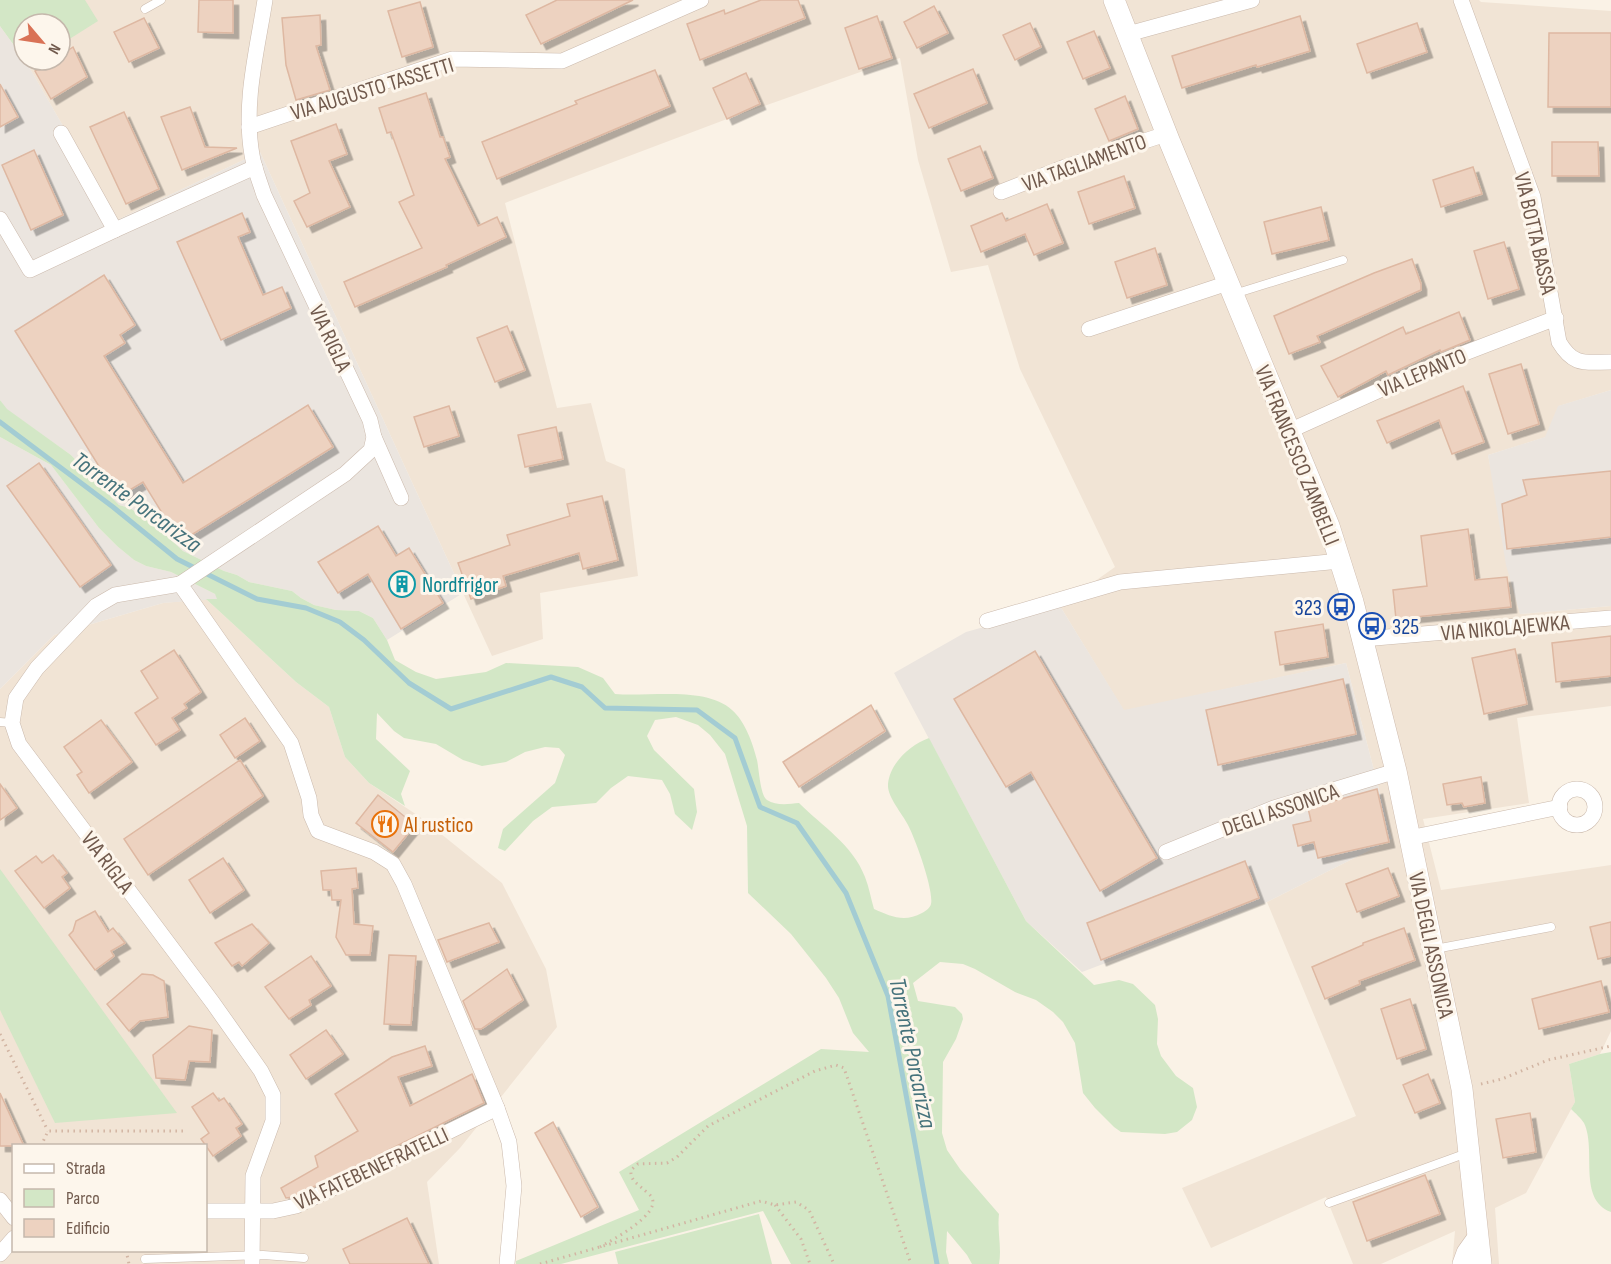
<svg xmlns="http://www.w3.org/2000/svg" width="1611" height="1264" font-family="'Sofia Sans Condensed',sans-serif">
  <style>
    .residential { fill: #f1e4d5; fill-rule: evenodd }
    .industrial { fill: #ebe5df }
    .green { fill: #d3e7c6 }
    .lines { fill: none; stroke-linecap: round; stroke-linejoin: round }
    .stream { stroke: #a3ccd3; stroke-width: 5 }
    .building { fill: #edd2c0; stroke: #deb8a2; stroke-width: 1.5; filter: url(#shadow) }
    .lane-casing { stroke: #cbbaad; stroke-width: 9 }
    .street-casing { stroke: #cbbaad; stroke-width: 16 }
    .secondary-casing { stroke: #cfbcae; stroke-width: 22 }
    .path { stroke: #d2b5a3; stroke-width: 3; stroke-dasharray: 1.5 4.5; stroke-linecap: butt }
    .lane { stroke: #fff; stroke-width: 8 }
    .street { stroke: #fff; stroke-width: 15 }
    .secondary { stroke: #fff; stroke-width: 21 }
    .labels { text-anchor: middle; stroke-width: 6; stroke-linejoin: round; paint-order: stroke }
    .street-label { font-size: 22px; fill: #715a4d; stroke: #fdf6ec }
    .culture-label { font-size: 22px; fill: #0d838f; stroke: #fdf6ec; text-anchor: start }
    .transit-label { font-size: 22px; fill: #164399; stroke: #fdf6ec; text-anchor: end }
    .food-label { font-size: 22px; fill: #c56008; stroke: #fdf6ec; text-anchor: start }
    .water-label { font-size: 24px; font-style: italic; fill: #46737c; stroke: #fdf6ec }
  </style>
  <defs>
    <filter id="shadow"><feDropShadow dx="5.5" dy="5.5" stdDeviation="0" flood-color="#0004"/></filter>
  </defs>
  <rect width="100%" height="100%" fill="#faf2e6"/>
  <g class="residential">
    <path d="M0,0H1479L1481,2L1611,11V390L1559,406L1546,437L1488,455L1520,614L1611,606V706L1517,718L1529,803L1423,819L1441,890L1611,865V1031L1600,1054L1569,1064L1575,1102L1526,1193L1495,1208L1499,1264H1452L1455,1231L1381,1264H1353L1326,1197L1211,1248L1182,1188L1356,1116L1267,902L1392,839L1346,663L1124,711L1060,606L1115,567L1020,369L988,265L951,272L918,160L900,58L727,119L505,203L557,408L591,403L606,461L625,469L638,576L540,593L543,639L492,656L260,152L117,220L25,60H60V24H24V59L0,26Z"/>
    <path d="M206,599L296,682L329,707L345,757L369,783L420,817L502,883L546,969L557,1027L460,1148L427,1182L439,1264H0V689L54,635L163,603ZM14,1146H206V1250H14Z"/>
  </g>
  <g class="industrial">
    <path d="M0,26L28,65L117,220L260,152L463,593L387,640L373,618L359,611L336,610L314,605L301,598L292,591L249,582L237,575L224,571L183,551L156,526L130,508L119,505L71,455L6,409L0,400Z"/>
    <path d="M1611,390V606L1520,614L1506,565L1488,455L1545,437L1558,406Z"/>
    <path d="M0,437L51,465L99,528L117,546L134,560L146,566L171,572L215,594L218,599L163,603L54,635L0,689Z"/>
    <path d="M1060,606L1124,710L1346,663L1392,839L1267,902L1082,972L1026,921L894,673L966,632Z"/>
  </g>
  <g class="green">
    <path d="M0,0H85L98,21L60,45V24H24V59L0,26Z"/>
    <path d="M0,400L7,409L71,455L119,505L130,508L156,526L183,551L224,571L237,575L249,582L292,591L301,598L314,605L336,610L359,611L373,618L387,640L395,660L416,672L436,679L486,672L506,663L578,667L603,678L615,694C649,697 706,686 732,710C745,721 753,744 757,760C759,769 760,795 767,800C776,806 789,804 799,803C822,826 853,845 865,877C869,887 871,899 874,909C890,916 904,923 922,913C926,911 930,908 931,904C934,890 915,838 908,825C902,813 887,797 888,784C890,763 910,745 929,738L1026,921L1094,985L1119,980L1133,984L1155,1005L1158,1019L1157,1044L1161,1056L1176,1076L1193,1088L1197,1107L1192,1120L1177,1132L1165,1134L1121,1132L1114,1127L1095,1108L1083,1093L1075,1043L1063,1022L1053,1012L1036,1000L1015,992L975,969L963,964L940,962L913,983L918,1001L955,1007L962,1014L963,1019L956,1039L943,1062L942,1133L947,1150L960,1169L999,1214C997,1232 1002,1247 999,1264H972L967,1255L947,1231L946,1252L949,1264H791L763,1211L561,1264H516V1261L639,1210L619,1172L821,1049L869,1052L853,1033L839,998L826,978L791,934L748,893L747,826L725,754L710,735L698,725L676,717L655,720L647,736L654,750L694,789L697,812L692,830L675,814L670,794L662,780L628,776L611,788L596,803L552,807L533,821L505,851L498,848L503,829L555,783L565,755L559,748L545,747L525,752L506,762L482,766L463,760L436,744L404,738L394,731L377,713L376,739L410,771L401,794L405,806L369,783L345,757L329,707L296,682L206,599H217L215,594L171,572L146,566L134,560L117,546L99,528L51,465L0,437Z"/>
    <path d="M0,869L177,1113L55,1123L0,1010Z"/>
    <path d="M1611,1052V1212C1577,1199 1597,1150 1584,1123C1581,1118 1575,1113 1571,1109L1575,1102L1569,1064L1600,1054Z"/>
    <path d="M759,1214L772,1264H618L615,1252Z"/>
  </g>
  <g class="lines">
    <path class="stream" d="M0,422L113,507L177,559L257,599L306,608L340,622L364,640L409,683L451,709L551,677L582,687L605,708L697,710L735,738L760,807L797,823L846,893L888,996L937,1264"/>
  </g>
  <g class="building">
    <path d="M199,0H233V33L198,32Z"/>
    <path d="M557,0H633L541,44L526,15Z"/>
    <path d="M761,0H798L805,18L700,60L687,24L724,10L725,14Z"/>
    <path d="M420,2L433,47L402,57L388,11Z"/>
    <path d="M934,6L948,33L917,48L904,22Z"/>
    <path d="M320,15L321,45L316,46L330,90L296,100L286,65L282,18Z"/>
    <path d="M877,16L892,58L859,69L845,28Z"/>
    <path d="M1300,16L1310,51L1257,67L1256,65L1182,88L1172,56Z"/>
    <path d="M144,18L159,48L129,62L114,32Z"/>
    <path d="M1030,23L1041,47L1015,60L1003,35Z"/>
    <path d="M1417,23L1427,52L1367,73L1357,44Z"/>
    <path d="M1094,31L1110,68L1083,79L1067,42Z"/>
    <path d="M1549,33H1611V107H1548Z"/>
    <path d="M73,47L87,77L51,99L35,71L53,60H60V56Z"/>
    <path d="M973,69L987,103L929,128L914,94Z"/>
    <path d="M655,70L670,106L497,179L482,142L577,104L575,101Z"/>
    <path d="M746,73L760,104L727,119L713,88Z"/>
    <path d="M0,84L18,117L0,127Z"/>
    <path d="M426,93L440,137H443L450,157L445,159L478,226L497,217L506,237L446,265L447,267L355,307L344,282L422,248L399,202L414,195L391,132L387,133L379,108Z"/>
    <path d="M1125,96L1138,129L1109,141L1095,109Z"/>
    <path d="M190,107L205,147L237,148L182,170L161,117Z"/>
    <path d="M124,112L159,189L126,204L90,127Z"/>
    <path d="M336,124L347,154L329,161L350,207L307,227L294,201L310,193L291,141Z"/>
    <path d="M1552,142H1598L1599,176H1552Z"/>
    <path d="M980,146L993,178L961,191L948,159Z"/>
    <path d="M34,150L63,215L31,230L2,165Z"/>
    <path d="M1473,167L1482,194L1441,207L1433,180Z"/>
    <path d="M1124,176L1135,208L1089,224L1078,192Z"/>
    <path d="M1047,204L1063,243L1034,255L1025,234L981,252L971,226L1002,213L1006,221Z"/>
    <path d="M1321,207L1329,240L1272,254L1264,222Z"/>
    <path d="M242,213L250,232L238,237L263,295L282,287L291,308L221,340L177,242Z"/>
    <path d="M1504,242L1519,289L1488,299L1474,251Z"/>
    <path d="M1155,248L1167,285L1127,298L1115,262Z"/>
    <path d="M1412,259L1421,284V290L1317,336L1320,342L1289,354L1274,316L1374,273Z"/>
    <path d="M104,275L135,325L120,335L125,343L104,356L183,483L308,405L333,447L180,542L143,482L118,497L15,331Z"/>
    <path d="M1459,312L1470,340L1441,352L1440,350L1388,375L1386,371L1338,397L1321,366L1403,327L1406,334Z"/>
    <path d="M507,326L525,370L495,382L477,338Z"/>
    <path d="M1521,364L1539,424L1508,434L1489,374Z"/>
    <path d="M1463,386L1484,442L1452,454L1439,420L1387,443L1377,421Z"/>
    <path d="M449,406L459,436L424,447L414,417Z"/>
    <path d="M556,427L563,459L525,467L518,435Z"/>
    <path d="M39,463L111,565L80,587L7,486Z"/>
    <path d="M1611,471V537L1507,549L1502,504L1527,495L1523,480Z"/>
    <path d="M602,496L618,560L583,569L579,553L503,576L506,586L471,599L458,563L510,545L507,535L570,516L567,504Z"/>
    <path d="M378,526L396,556L409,548L443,603L401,629L368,574L338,593L318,562Z"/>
    <path d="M1468,529L1475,580L1507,577L1511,607L1396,619L1393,590L1427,586L1421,536Z"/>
    <path d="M1323,624L1328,657L1280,665L1275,632Z"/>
    <path d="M1611,636V676L1556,682L1552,643Z"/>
    <path d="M1515,649L1527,704L1484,714L1472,658Z"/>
    <path d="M174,650L201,692L184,704L187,708L172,718L180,730L156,745L135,713L158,698L141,671Z"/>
    <path d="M1035,651L1157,858L1100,891L1031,772L1006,787L954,699Z"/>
    <path d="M1343,679L1356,734L1218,765L1206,710Z"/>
    <path d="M871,705L885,731L799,787L783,762Z"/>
    <path d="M245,718L260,741L235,758L220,735Z"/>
    <path d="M101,720L132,762L89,793L77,775L82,772L64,747Z"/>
    <path d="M240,760L263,796L148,875L124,839Z"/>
    <path d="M1481,777L1485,803L1464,807L1462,803L1447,805L1443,784Z"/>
    <path d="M0,784L17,808L0,820Z"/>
    <path d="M1377,789L1389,842L1318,858L1314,842L1298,846L1293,825L1311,821L1308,808Z"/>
    <path d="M378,795L415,825L393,852L356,823Z"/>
    <path d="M53,855L67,873L62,877L70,888L44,908L15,871L36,856L42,863Z"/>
    <path d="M223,858L244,890L210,913L189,880Z"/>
    <path d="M1245,861L1259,898L1101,960L1087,923Z"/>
    <path d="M356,868L358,888L352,889L354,924L373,926L370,955H346L336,937L341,900H332L331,890H323L321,871Z"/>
    <path d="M1388,868L1399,896L1357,912L1346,884Z"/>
    <path d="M95,911L108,932L113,928L125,943L111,951L114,956L95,970L69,935L73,931L76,921Z"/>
    <path d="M1611,922V956L1598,959L1590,927Z"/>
    <path d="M489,923L499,942L447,962L438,940Z"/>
    <path d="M252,924L269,943L242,966L239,962L232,966L215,943Z"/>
    <path d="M1404,928L1415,960L1359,981L1360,984L1325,999L1312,967L1363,945V943Z"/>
    <path d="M389,955L416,956L411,1025L384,1024Z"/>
    <path d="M311,956L331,986L309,1000L311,1005L289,1019L265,987Z"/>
    <path d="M507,969L523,1000L481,1029H475L463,1001Z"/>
    <path d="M142,974L153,975L164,981L168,1017L140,1021L129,1031L107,1004Z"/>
    <path d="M1601,981L1609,1012L1539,1029L1532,999Z"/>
    <path d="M1410,999L1426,1049L1397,1059L1381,1009Z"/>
    <path d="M189,1026L212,1030L210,1062L189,1061L185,1080L156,1078L153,1055Z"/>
    <path d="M326,1030L343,1054L306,1079L290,1055Z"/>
    <path d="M425,1046L432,1066L398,1077L410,1106L472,1074L484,1103L293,1197L286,1198L281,1188L318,1167L315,1156L358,1131L335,1094L392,1057Z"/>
    <path d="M1428,1074L1440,1103L1415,1113L1403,1085Z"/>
    <path d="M0,1093L24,1146H0Z"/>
    <path d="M213,1093L219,1101L224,1098L242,1124L236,1128L241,1136L213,1156L201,1139L209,1133L192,1107Z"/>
    <path d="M1530,1113L1536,1152L1503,1158L1496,1119Z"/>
    <path d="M553,1122L598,1207L581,1217L535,1133Z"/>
    <path d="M1425,1175L1440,1214L1367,1241L1353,1202Z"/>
    <path d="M407,1218L429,1264H350L343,1249Z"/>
  </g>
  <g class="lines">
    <defs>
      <g id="lane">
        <path d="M145,9L161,0"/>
        <path d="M1234,294L1343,260"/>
        <path d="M0,722L12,723"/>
        <path d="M1435,949L1551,927"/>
        <path d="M1329,1203L1467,1153"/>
        <path d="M145,1259L263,1255L304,1258"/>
      </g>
      <g id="street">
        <path d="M265,0C257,51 243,103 252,155C254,168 260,182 264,195L370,420L374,437L371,450L345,474L180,584L291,743L309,798L311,815L318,831L374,852L393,864L404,884L497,1108L509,1142L514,1186L507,1264"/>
        <path d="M1461,0L1533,197L1559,342C1574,367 1585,362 1611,362"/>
        <path d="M1128,34L1252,0"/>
        <path d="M249,127L452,59L562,61L701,0"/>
        <path d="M61,133L115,230L255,167"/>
        <path d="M1001,192L1065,167L1166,134"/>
        <path d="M0,219L30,270L115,230"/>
        <path d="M1089,329L1228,283"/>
        <path d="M1289,431L1444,361L1556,318"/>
        <path d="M374,437L401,498"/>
        <path d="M180,584L115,595L96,606L37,668L16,698L12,723L19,744L213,1003L261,1071L273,1095V1121L253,1176L252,1264"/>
        <path d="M987,621L1120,582L1340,561"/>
        <path d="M1363,639L1611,618"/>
        <circle cx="1577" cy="807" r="18"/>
        <path d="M1409,838L1560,807"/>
        <path d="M1166,852L1274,808L1396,771"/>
        <path d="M0,1200L14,1218"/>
        <path d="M206,1211H273L296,1206L497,1108"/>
        <path d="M0,1254L14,1238"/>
      </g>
      <g id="secondary">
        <path d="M1114,0L1169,140L1329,526L1353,602L1396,771L1462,1089L1481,1264"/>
        <path d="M1463,1264L1467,1253L1477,1239"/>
      </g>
    </defs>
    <use href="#lane" class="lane-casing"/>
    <use href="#street" class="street-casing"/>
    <use href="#secondary" class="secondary-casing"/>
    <g class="path">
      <path d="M0,1034L48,1131"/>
      <path d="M1481,1084L1502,1079L1548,1060L1611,1046"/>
      <path d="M41,1146L48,1131H186"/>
      <path d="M775,1205L801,1239L810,1264"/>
      <path d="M600,1247C612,1240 660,1215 652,1198C651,1195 645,1191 642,1188C636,1183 630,1179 631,1170L638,1164L667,1163L677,1157L708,1126L815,1071L836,1065L844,1068L911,1264"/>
      <path d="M126,1250L129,1264"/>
      <path d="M540,1264L761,1201L775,1205L796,1202L809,1210L834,1264"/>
    </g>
    <use href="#lane" class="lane"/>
    <use href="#street" class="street"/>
    <use href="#secondary" class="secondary"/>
  </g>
  <defs>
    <symbol id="building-ring" viewBox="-11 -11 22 22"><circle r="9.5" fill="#fdf6ec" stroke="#0f9aa8" stroke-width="1.5"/><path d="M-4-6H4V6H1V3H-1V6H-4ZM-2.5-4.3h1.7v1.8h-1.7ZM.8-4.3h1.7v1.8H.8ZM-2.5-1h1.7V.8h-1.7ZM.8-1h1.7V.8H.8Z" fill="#0f9aa8"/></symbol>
    <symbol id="bus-ring" viewBox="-11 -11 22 22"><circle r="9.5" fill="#fdf6ec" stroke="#1a4fb4" stroke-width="1.5"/><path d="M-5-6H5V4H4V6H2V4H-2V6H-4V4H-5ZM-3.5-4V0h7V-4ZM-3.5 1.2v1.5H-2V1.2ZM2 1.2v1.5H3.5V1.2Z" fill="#1a4fb4"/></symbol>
    <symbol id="restaurant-ring" viewBox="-11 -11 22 22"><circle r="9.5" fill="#fdf6ec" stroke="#e8710a" stroke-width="1.5"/><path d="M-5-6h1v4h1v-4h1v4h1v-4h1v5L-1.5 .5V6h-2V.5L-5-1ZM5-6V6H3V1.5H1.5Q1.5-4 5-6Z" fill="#e8710a"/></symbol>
  </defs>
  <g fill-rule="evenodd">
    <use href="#building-ring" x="387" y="569" width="30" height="30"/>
    <use href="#bus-ring" x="1326" y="592" width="30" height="30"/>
    <use href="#bus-ring" x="1357" y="611" width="30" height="30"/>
    <use href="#restaurant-ring" x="370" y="809" width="30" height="30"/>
  </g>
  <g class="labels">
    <g class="street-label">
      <text transform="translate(372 88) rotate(-17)" y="8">VIA AUGUSTO TASSETTI</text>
      <text transform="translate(1084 162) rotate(-20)" y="8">VIA TAGLIAMENTO</text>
      <text transform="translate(1536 233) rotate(77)" y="8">VIA BOTTA BASSA</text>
      <text transform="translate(331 338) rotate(65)" y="8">VIA RIGLA</text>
      <text transform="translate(1422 372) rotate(-23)" y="8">VIA LEPANTO</text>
      <text transform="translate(1298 455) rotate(68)" y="8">VIA FRANCESCO ZAMBELLI</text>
      <text transform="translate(1505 627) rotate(-5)" y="8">VIA NIKOLAJEWKA</text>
      <text transform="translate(1280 809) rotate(-19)" y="8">DEGLI ASSONICA</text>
      <text transform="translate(108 862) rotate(53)" y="8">VIA RIGLA</text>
      <text transform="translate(1432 945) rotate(78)" y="8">VIA DEGLI ASSONICA</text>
      <text transform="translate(371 1168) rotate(-25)" y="8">VIA FATEBENEFRATELLI</text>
    </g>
    <g class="culture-label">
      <text x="422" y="592">Nordfrigor</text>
    </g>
    <g class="transit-label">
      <text x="1322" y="615">323</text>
      <text x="1392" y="634" text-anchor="start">325</text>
    </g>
    <g class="food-label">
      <text x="404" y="832">Al rustico</text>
    </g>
    <g class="water-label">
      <text transform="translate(137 502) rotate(36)" y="8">Torrente Porcarizza</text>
      <text transform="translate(913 1053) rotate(78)" y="8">Torrente Porcarizza</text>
    </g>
  </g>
  <rect x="12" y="1144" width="195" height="108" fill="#fdf6ec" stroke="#c5b8ac" stroke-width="1.5"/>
  <rect x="24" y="1164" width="30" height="9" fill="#ffffff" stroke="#c5b8ac" stroke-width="1.5"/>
  <text x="66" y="1174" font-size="18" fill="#715a4d">Strada</text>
  <rect x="24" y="1189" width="30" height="18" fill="#d3e7c6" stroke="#c5b8ac" stroke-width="1.5"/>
  <text x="66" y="1204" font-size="18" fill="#715a4d">Parco</text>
  <rect x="24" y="1219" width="30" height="18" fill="#edd2c0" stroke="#c5b8ac" stroke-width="1.5"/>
  <text x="66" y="1234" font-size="18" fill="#715a4d">Edificio</text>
  <g transform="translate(42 42) rotate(119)"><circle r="28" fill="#fdf6ec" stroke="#c5b8ac" stroke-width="1.5"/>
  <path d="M0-4.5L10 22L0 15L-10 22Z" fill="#d97256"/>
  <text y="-9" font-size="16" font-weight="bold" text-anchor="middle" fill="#715a4d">N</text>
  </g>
</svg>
